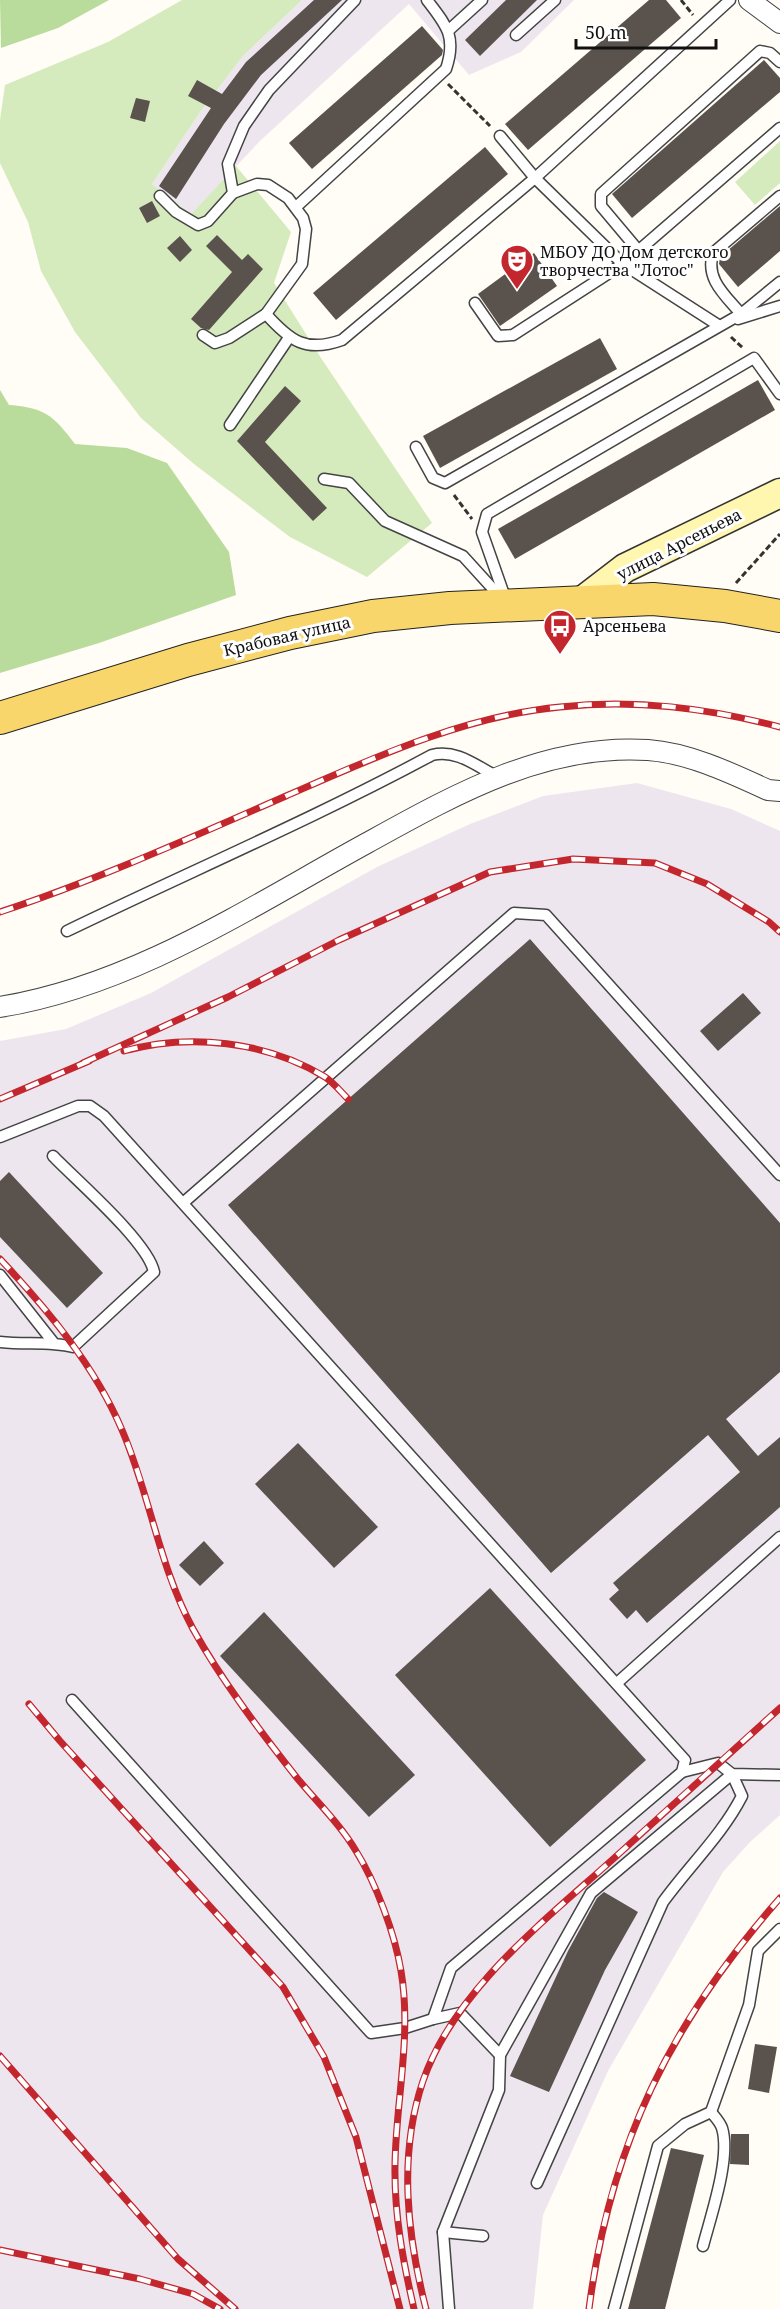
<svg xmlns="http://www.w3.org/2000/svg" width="780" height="2309" font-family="'Noto Serif',serif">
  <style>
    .industrial { fill: #eee6ef }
    .green { fill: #d5ebbd }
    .forest { fill: #b9dc9c }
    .building { fill: #5a524d }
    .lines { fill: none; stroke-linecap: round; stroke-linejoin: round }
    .lane-casing { stroke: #444; stroke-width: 13 }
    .street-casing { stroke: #444; stroke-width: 22 }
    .secondary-casing { stroke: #333; stroke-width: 31 }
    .primary-casing { stroke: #222; stroke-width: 34 }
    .path { stroke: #333; stroke-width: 3; stroke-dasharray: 6 3; stroke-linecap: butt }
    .lane { stroke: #fff; stroke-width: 10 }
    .street { stroke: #fff; stroke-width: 20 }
    .secondary { stroke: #fff6b0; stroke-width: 28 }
    .primary { stroke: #f9d66b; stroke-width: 32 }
    .rail-casing { stroke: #c4262e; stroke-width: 7 }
    .rail { stroke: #fff; stroke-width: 4.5; stroke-dasharray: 14; stroke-linecap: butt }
    .labels { text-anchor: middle; stroke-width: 6; stroke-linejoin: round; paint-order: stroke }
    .poi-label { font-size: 16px; fill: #111; stroke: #fff; text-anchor: start }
    .street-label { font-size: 16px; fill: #111; stroke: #fff }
  </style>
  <rect width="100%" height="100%" fill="#fffdf5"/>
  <g class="industrial">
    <path d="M302,0H574L521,52L469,75L409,4L260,141L191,214L152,184L201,111L243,56Z"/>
    <path d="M637,783L731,809L780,831V1815L750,1842L723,1872L608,2071L543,2215L533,2309H0V1041L66,1029L151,993L377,867L470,824L543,796Z"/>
  </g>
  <g class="green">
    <path d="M182,0H302L243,56L201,111L152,184L191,214L236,166L291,232L274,283L321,358L432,523L367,577L290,537L194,464L141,418L75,332L41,271L28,222L0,163V120L5,85L108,42Z"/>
    <path d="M780,141V183L755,205L735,182Z"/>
  </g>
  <g class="forest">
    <path d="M0,0H109L58,28L1,48Z"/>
    <path d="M0,390L9,405C45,408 53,415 75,444L127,448L167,463L229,552L236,595L99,643L0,673Z"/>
  </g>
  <g class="building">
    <path d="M314,0H342L261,75L224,124L176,199L159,186L211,108L188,96L197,80L222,94L246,62Z"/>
    <path d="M506,0H537L480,56L465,40Z"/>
    <path d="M649,0H666L681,18L528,150L505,124Z"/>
    <path d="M422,26L443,50L442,55L312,169L289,143Z"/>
    <path d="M764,60L780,78V92L632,218L612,194Z"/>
    <path d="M136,98L150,101L145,122L130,118Z"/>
    <path d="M485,147L508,174L336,320L313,293Z"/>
    <path d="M152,201L160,216L147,223L139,208Z"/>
    <path d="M780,206V251L738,287L719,264L720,257Z"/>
    <path d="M217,235L242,260L248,254L263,269L209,330L201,328L191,319L232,272L206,246Z"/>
    <path d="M180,236L192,250L180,262L167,248Z"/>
    <path d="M534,253L557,286L500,326L478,294Z"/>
    <path d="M600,338L617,369L440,468L423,436Z"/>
    <path d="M758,380L775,410L515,559L498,529Z"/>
    <path d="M285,386L301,401L265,442L327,508L313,521L237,441Z"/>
    <path d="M530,939L780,1223V1372L726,1419L758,1456L780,1437V1507L647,1623L636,1610L627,1619L609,1599L619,1590L613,1583L740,1472L708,1435L551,1573L228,1205Z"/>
    <path d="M743,993L761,1013L718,1051L700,1031Z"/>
    <path d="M9,1172L103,1273L67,1308L0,1237V1181Z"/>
    <path d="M298,1443L378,1527L334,1568L255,1484Z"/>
    <path d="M204,1541L224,1563L200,1586L179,1565Z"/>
    <path d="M490,1588L646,1760L550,1847L395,1675Z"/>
    <path d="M264,1612L415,1775L369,1817L220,1656Z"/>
    <path d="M604,1892L638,1912L605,1970L549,2092L510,2076L568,1951L597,1898Z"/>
    <path d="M755,2044L777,2047L769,2093L748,2089Z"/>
    <path d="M731,2134H749V2165L730,2164Z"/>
    <path d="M671,2148L704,2155L665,2309H628Z"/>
  </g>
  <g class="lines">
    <defs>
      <g id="lane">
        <path d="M449,30L482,0"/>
        <path d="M516,35L555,0"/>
        <path d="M500,136L535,178L623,264L718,325"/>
        <path d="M233,193L228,164L244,126L269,90L355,0"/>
        <path d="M160,196L176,212L198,225L208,221L233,193L257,184L268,185L288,198L303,218L306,229L302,264L266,314L229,338L215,343L203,335"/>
        <path d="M296,207L446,69C457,36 446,25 427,0"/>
        <path d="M638,250L601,206V194L760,51L770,53L780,62"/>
        <path d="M475,303L498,336L513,335L623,264L780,128"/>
        <path d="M266,314C290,341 306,353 342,340L535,178L730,0"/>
        <path d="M741,314C725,295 705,279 713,253L780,196"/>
        <path d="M738,319L780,306"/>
        <path d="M230,425L288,339"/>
        <path d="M416,447L433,478L445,483L741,314L780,282"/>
        <path d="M324,479L349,483L385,521L463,556L503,600"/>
        <path d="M507,603L482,532L487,514L754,358L780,394"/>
        <path d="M67,931C189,872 313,819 432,755C456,749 475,765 496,776"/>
        <path d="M0,1137L78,1106H90L104,1116L685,1760L682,1772L451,1968L433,2019L460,2013L500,2055"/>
        <path d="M183,1203L514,913L546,915L780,1175"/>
        <path d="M0,1275L53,1342"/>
        <path d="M0,1342C25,1345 49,1341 73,1347L154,1272C148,1242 77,1181 53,1156"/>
        <path d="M617,1683L780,1537"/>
        <path d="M72,1700L371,2033L405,2028L433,2019"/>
        <path d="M682,1772L718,1763L732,1774L780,1775"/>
        <path d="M443,2232L483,2236"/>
        <path d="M703,2246C711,2215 731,2158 722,2128C720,2122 715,2117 711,2112"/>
        <path d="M449,2309L443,2232L499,2090L500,2055L591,1893L732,1774L742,1796C722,1835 689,1866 663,1902L537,2183"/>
        <path d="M614,2309L658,2146L685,2124L711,2112L749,2005L758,1951L780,1929"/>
      </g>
      <g id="street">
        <path d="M749,0L780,23"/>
        <path d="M0,1007C134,985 250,907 367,843C454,795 545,743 648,750C689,753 731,773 768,790L780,791"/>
      </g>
      <path id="secondary" d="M582,601L625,568L780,493"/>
      <path id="primary" d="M0,718L188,660L290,633L373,616L450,608L653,599L725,606L780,616"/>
    </defs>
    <use href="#lane" class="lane-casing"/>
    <use href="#street" class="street-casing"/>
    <use href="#secondary" class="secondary-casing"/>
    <use href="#primary" class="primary-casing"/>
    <g class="path">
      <path d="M681,0L693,15"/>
      <path d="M448,84L490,126"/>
      <path d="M731,337L744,349"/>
      <path d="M454,495L472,519"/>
      <path d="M736,583L780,534"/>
    </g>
    <use href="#lane" class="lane"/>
    <use href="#street" class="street"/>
    <use href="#secondary" class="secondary"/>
    <use href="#primary" class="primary"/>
    <defs>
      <g id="rail">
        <path d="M0,912C97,880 192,837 286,796C373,758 464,716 560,707C636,699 707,708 780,727"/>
        <path d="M124,1051C189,1033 266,1041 325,1077C333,1082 341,1092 348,1099"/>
        <path d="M83,1063L228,997L339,940L490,872L573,859L655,863L707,884L769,922L780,932"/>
        <path d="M0,1099L89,1061"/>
        <path d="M0,1259C47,1309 95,1366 122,1430C150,1495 159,1566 193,1629C222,1681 260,1731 297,1778C317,1802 340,1824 356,1851C376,1883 395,1934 401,1971C412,2035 396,2100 395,2164C394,2214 403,2261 414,2309"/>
        <path d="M29,1704L60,1741L283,1987L324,2057L356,2137L400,2309"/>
        <path d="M0,2056L178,2259L235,2309"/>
        <path d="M0,2250L140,2279L193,2294L220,2309"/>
        <path d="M426,2309C407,2235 398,2155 423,2081C454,1991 543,1922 612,1860C668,1809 724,1758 780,1708"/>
        <path d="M589,2309C610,2144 671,2022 780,1898"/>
      </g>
    </defs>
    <use href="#rail" class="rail-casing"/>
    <use href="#rail" class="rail"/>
  </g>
  <defs>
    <symbol id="theatre-pin" viewBox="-11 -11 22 30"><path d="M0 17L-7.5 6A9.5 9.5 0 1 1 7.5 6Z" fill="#c4262e" stroke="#fff"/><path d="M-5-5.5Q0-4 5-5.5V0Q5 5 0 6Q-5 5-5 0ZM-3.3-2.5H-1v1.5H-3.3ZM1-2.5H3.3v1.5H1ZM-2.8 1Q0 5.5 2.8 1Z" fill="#fff"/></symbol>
    <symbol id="bus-pin" viewBox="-11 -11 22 30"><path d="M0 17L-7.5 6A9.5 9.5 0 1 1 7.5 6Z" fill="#c4262e" stroke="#fff"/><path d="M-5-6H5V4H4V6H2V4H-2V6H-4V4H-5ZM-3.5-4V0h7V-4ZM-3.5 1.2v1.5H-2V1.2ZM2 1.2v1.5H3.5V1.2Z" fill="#fff"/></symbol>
  </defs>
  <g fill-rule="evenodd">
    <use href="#theatre-pin" x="498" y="242" width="38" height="52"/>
    <use href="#bus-pin" x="541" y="607" width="38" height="52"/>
  </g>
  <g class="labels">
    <g class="poi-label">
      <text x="540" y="258">МБОУ ДО Дом детского<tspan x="540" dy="18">творчества "Лотос"</tspan></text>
      <text x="583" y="632">Арсеньева</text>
    </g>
    <g class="street-label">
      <text transform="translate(679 544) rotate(-27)" y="6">улица Арсеньева</text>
      <text transform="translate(287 636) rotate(-13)" y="6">Крабовая улица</text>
    </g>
  </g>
  <path d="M576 39v9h140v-9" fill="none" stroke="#111111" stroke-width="3"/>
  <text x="585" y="39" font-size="18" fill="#111111" stroke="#ffffff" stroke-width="4.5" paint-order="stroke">50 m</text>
</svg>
